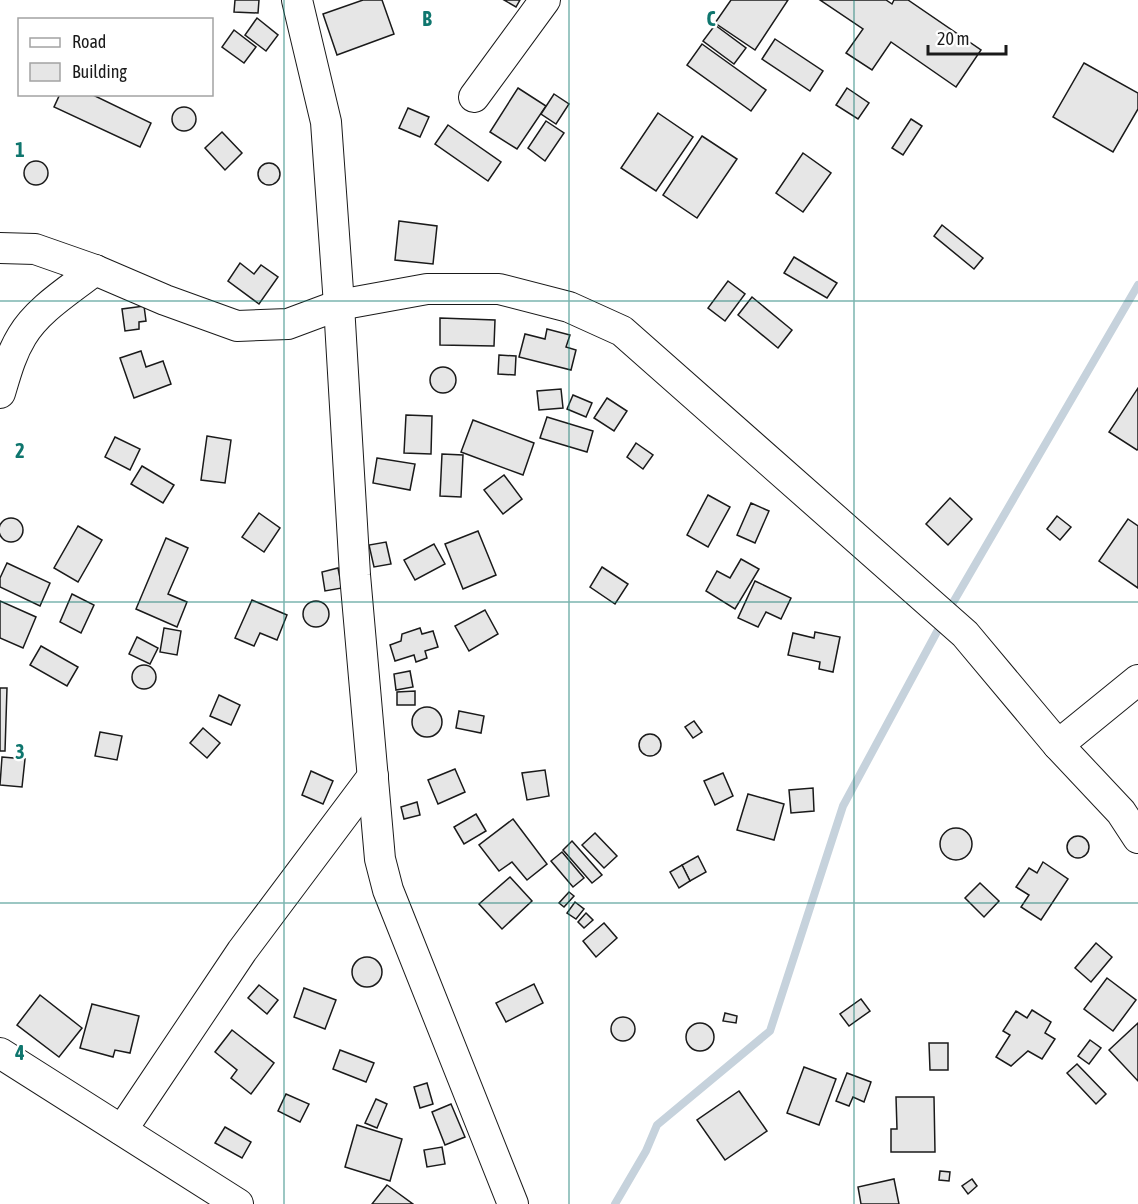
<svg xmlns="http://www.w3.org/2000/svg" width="1138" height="1204" font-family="'Asap Condensed',sans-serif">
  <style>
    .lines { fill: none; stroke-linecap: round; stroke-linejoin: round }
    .stream { stroke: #c6d2dc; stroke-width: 8 }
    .building { fill: #e6e6e6; stroke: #1a1a1a; stroke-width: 1.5 }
    .minor-casing { stroke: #1a1a1a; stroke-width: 32 }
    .minor { stroke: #fff; stroke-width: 30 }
    .grid { fill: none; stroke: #0f766e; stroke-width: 1.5; stroke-opacity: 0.55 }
    .grid-label { font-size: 20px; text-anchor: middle; font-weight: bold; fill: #0f766e; stroke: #fff; stroke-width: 4.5; stroke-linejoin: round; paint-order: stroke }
  </style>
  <rect width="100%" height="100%" fill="#fff"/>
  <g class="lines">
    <g class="stream">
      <path d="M951,606L1138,285"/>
      <path d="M615,1204L646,1151L657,1125L770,1031L843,806L939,628"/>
    </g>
  </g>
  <g class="building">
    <path d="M235,0H259L258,13L234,12Z"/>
    <path d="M363,0H382L394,34L337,55L323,14Z"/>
    <path d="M504,0H520L516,7Z"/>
    <path d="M731,0H788L755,50L715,23Z"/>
    <path d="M820,0H886L892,4L894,0H908L981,50L956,87L891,42L872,70L846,53L863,29Z"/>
    <path d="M257,18L278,35L266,51L245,35Z"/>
    <path d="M715,25L746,48L734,64L703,41Z"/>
    <path d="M234,30L256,47L244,63L222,47Z"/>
    <path d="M775,39L823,71L810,91L762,59Z"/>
    <path d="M702,44L766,90L751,111L687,65Z"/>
    <path d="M1084,63L1138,93V109L1113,152L1053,117Z"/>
    <path d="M518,88L546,106L517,149L490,132Z"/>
    <path d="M847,88L869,103L858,119L836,105Z"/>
    <path d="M60,94H91L151,123L140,147L54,107Z"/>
    <path d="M554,94L569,104L556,124L541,114Z"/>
    <circle cx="184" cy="119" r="12"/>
    <path d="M408,108L429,117L420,137L399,128Z"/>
    <path d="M658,113L693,137L656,191L621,168Z"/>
    <path d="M911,119L922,126L903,155L892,148Z"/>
    <path d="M546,121L564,133L545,161L528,148Z"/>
    <path d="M448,125L501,162L488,181L435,144Z"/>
    <path d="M222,132L242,153L225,170L205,148Z"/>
    <path d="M702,136L737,159L697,218L663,195Z"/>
    <path d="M803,153L831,173L803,212L776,193Z"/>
    <circle cx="36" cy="173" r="12"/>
    <circle cx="269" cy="174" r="11"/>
    <path d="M399,221L437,226L433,264L395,260Z"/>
    <path d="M942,225L983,258L974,269L934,236Z"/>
    <path d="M794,257L837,283L827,298L784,273Z"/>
    <path d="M240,263L254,274L261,265L278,277L259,304L228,281Z"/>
    <path d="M728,281L745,294L725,321L708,308Z"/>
    <path d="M752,297L792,330L778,348L738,315Z"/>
    <path d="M144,306L146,321L139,322V329L125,331L122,309Z"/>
    <path d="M440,318L495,320L494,346L440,345Z"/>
    <path d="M547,329L570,335L566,347L576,350L571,370L519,357L525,334L545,339Z"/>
    <path d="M141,351L146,367L163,361L171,384L134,398L120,358Z"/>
    <path d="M499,355L516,356L515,375L498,374Z"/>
    <circle cx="443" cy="380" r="13"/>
    <path d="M1138,388V449L1137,450L1109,432Z"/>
    <path d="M561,389L563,408L539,410L537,391Z"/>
    <path d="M573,395L592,403L586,417L567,409Z"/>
    <path d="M607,398L627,411L614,431L594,418Z"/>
    <path d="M406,415L432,416L431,454L404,453Z"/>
    <path d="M547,417L593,431L587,452L540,438Z"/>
    <path d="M473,420L534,443L523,475L461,452Z"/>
    <path d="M207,436L231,440L225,483L201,480Z"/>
    <path d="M115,437L140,449L130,470L105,457Z"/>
    <path d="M636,443L653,455L643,469L627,457Z"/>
    <path d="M442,454L463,455L461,497L440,496Z"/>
    <path d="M377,458L415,464L410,490L373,483Z"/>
    <path d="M142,466L174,485L163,503L131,484Z"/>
    <path d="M504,475L522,499L503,514L484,490Z"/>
    <path d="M708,495L730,507L708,547L687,535Z"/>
    <path d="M950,498L972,519L948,545L926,524Z"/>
    <path d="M751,503L769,511L755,543L737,535Z"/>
    <path d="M259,513L280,528L264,552L242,537Z"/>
    <path d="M1057,516L1071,527L1060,540L1047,529Z"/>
    <circle cx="11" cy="530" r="12"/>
    <path d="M1128,519L1138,526V588L1099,561Z"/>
    <path d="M78,526L102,540L78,582L54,568Z"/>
    <path d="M478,531L496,575L463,589L445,544Z"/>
    <path d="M166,538L188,548L168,594L187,602L177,627L136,609Z"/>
    <path d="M386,542L391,564L374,567L369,545Z"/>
    <path d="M434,544L445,564L415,580L404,560Z"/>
    <path d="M741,559L759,569L735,609L706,591L717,571L730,578Z"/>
    <path d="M7,563L50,583L40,606L0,587V578Z"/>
    <path d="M602,567L628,584L615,604L590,587Z"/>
    <path d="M338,568L342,588L325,591L322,572Z"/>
    <path d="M755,581L791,598L781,619L766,612L758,627L738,618Z"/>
    <path d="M72,594L94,605L81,633L60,622Z"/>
    <path d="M252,600L287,615L277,640L260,633L254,646L235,638Z"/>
    <circle cx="316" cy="614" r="13"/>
    <path d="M0,601L36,617L23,648L0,638Z"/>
    <path d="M485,610L498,634L469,651L455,626Z"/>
    <path d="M164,628L181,631L177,655L160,652Z"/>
    <path d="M420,628L422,634L433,631L438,647L425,651L427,658L416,662L414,655L395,661L390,645L401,641L402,634Z"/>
    <path d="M815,632L840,637L833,672L819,669L820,662L788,655L793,633L814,638Z"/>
    <path d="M137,637L158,648L150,664L129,654Z"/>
    <path d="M41,646L78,667L67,686L30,665Z"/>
    <circle cx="144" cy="677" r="12"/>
    <path d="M410,671L413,687L396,690L394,674Z"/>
    <path d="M0,688H7L5,751H0Z"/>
    <path d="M415,691V705H397V692Z"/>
    <path d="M219,695L240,705L231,725L210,716Z"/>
    <circle cx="427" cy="722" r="15"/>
    <path d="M459,711L484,716L481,733L456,728Z"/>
    <path d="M694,721L702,732L693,738L685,727Z"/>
    <path d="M203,728L220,743L207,758L190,743Z"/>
    <path d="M100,732L122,736L117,760L95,756Z"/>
    <circle cx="650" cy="745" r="11"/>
    <path d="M2,757L25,759L22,787L0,785Z"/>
    <path d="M455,769L465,792L438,804L428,780Z"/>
    <path d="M545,770L549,796L527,800L522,773Z"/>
    <path d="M311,771L333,781L323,804L302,795Z"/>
    <path d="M723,773L733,796L715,805L704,781Z"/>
    <path d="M813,788L814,811L791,813L789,790Z"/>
    <path d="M748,794L784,804L774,840L737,830Z"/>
    <path d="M417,802L420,815L404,819L401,807Z"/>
    <path d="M476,814L486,831L464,844L454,827Z"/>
    <path d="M513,819L547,864L527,880L512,862L499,871L479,845Z"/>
    <circle cx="956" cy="844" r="16"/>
    <path d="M595,833L617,856L604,868L582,845Z"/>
    <circle cx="1078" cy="847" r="11"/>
    <path d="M572,841L602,875L592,883L563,850Z"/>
    <path d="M562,852L584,878L573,887L551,861Z"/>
    <path d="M698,856L706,872L690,881L682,865Z"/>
    <path d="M1043,862L1068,879L1041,920L1021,907L1029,895L1016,887L1029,868L1037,873Z"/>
    <path d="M682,865L690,881L679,888L670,872Z"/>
    <path d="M510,877L532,901L502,929L479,904Z"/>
    <path d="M980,883L999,901L984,917L965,898Z"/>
    <path d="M569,892L574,896L564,907L559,903Z"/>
    <path d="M575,902L584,909L576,919L567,913Z"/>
    <path d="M586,913L593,920L584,928L578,922Z"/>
    <path d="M604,923L617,938L596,957L583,941Z"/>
    <path d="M1096,943L1112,957L1091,982L1075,968Z"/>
    <circle cx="367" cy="972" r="15"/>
    <path d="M1107,978L1136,1000L1113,1031L1084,1009Z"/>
    <path d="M534,984L543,1003L506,1022L496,1003Z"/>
    <path d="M259,985L278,1000L267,1014L248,998Z"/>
    <path d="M304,988L336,1000L325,1029L294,1017Z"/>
    <path d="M40,995L82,1028L59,1057L17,1025Z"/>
    <path d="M861,999L870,1011L849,1026L840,1014Z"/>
    <path d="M92,1004L139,1016L130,1053L115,1050L113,1057L80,1048Z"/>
    <path d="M1032,1010L1051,1022L1045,1033L1055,1039L1042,1059L1028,1051L1011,1066L996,1057L1010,1035L1003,1031L1016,1011L1027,1018Z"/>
    <path d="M725,1013L737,1016L736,1023L723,1021Z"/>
    <circle cx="623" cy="1029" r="12"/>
    <circle cx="700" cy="1037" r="14"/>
    <path d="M1138,1023V1081L1109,1050Z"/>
    <path d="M232,1030L274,1063L251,1094L231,1078L237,1070L215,1052Z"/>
    <path d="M1090,1040L1101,1048L1089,1064L1078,1056Z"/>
    <path d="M929,1043H948V1070H930Z"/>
    <path d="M340,1050L374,1063L366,1082L333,1069Z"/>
    <path d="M1077,1064L1106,1094L1096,1104L1067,1073Z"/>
    <path d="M804,1067L836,1079L819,1125L787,1113Z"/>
    <path d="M847,1073L871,1082L864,1102L853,1097L849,1106L836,1101Z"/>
    <path d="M427,1083L433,1104L420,1108L414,1087Z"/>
    <path d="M739,1091L767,1131L725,1160L697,1120Z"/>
    <path d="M286,1094L309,1104L300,1122L278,1111Z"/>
    <path d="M896,1097H934L935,1152H891V1129H897Z"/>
    <path d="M376,1099L387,1104L377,1128L365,1123Z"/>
    <path d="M451,1104L465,1137L445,1145L432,1112Z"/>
    <path d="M357,1125L402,1139L390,1181L345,1167Z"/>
    <path d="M225,1127L251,1142L242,1158L215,1143Z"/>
    <path d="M442,1147L445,1164L427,1167L424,1150Z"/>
    <path d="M940,1171L950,1172L949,1181L939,1180Z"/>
    <path d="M894,1179L899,1204H861L858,1187Z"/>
    <path d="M972,1179L977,1186L968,1194L962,1186Z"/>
    <path d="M387,1185L413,1204H372Z"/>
  </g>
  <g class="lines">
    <defs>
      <g id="minor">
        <path d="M297,0L326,122L339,305L355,575L380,859L388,890L513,1204"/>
        <path d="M474,97L545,0"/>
        <path d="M0,248L35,249L95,270L165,300L237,326L288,324L339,305L427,289H499L569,307L622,331L965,634L1058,745L1121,812L1138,838"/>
        <path d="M0,393C6,373 11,354 22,336C38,309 70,290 95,270"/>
        <path d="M1058,745L1138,680"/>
        <path d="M0,1053L238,1204"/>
        <path d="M122,1130L242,951L373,776"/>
      </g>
    </defs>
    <use href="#minor" class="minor-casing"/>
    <use href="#minor" class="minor"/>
  </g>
  <path class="grid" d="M284,0V1204M569,0V1204M854,0V1204M0,301H1138M0,602H1138M0,903H1138"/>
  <g class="grid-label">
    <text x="427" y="26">B</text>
    <text x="711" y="26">C</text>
    <text x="20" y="157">1</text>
    <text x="20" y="458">2</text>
    <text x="20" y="759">3</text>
    <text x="20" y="1060">4</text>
  </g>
  <rect x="18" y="18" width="195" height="78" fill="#ffffff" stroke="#a3a3a3" stroke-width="1.5"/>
  <rect x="30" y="38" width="30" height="9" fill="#ffffff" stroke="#a3a3a3" stroke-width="1.5"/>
  <text x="72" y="48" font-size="18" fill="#1a1a1a">Road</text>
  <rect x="30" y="63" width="30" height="18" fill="#e6e6e6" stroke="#a3a3a3" stroke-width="1.5"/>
  <text x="72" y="78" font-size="18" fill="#1a1a1a">Building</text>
  <path d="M928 45v9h78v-9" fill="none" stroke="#1a1a1a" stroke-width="3"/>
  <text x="937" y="45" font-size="18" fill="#1a1a1a" stroke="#ffffff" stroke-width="4.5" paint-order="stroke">20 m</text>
</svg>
